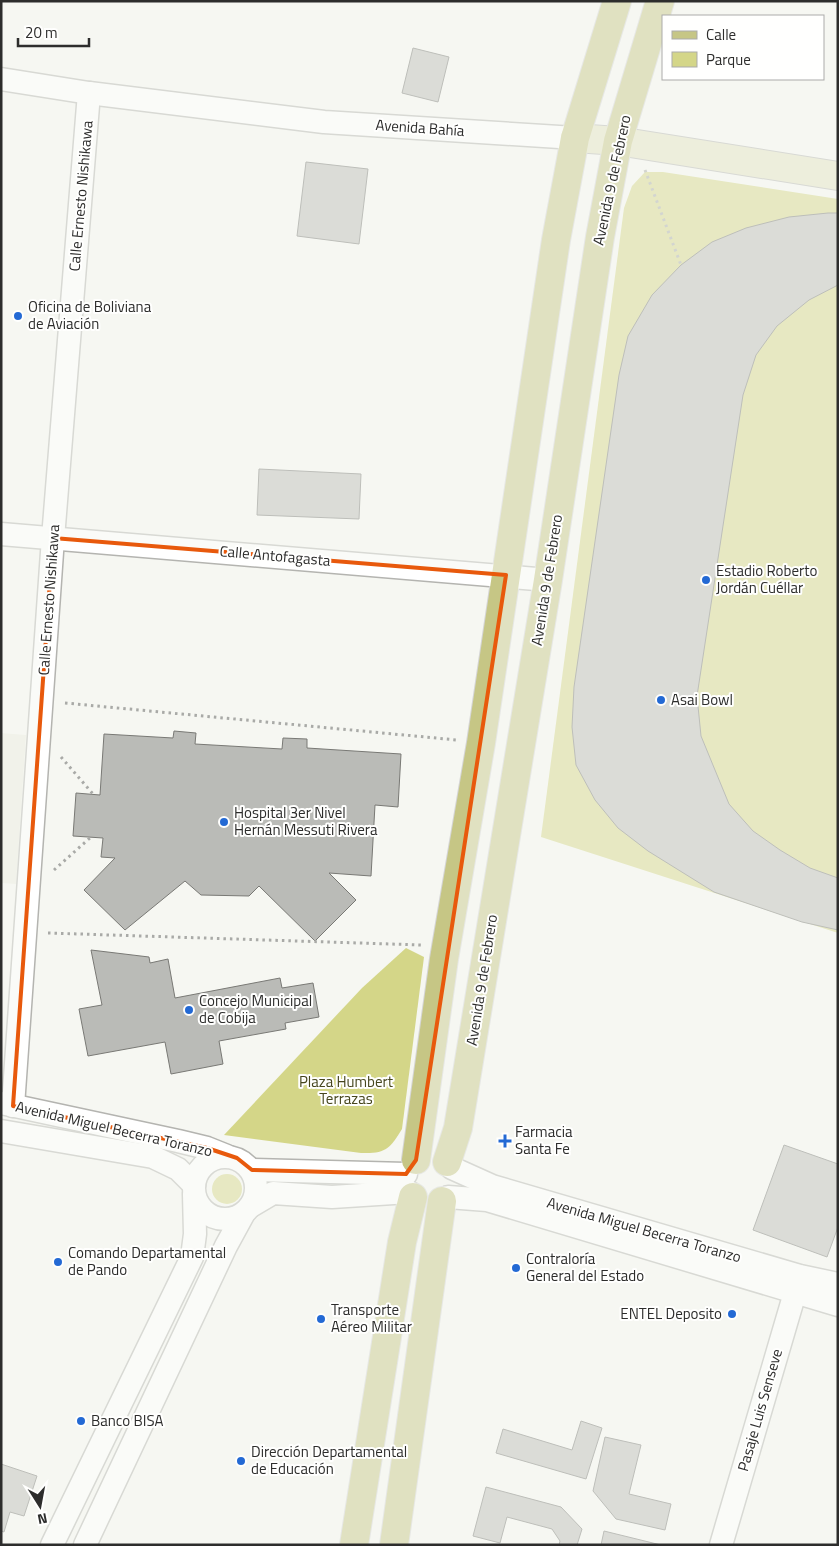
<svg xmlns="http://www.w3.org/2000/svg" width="839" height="1546" font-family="'Titillium Web',sans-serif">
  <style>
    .built { fill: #ebece0 }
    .green { fill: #d4d688 }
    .building { fill: #babbb7; stroke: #797975 }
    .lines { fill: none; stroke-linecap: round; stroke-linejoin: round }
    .street-casing { stroke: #b4b4b0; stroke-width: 25 }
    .secondary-casing { stroke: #b4b4b0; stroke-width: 30 }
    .primary-casing { stroke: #d5d5d5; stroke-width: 30 }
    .path { stroke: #a9aaa7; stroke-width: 3; stroke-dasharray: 2.5 4; stroke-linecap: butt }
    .street { stroke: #fff; stroke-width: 22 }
    .secondary { stroke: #e2e2c2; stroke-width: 28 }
    .primary { stroke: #c6c685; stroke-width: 28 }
    .marked { fill: none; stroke: #e8590c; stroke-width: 4; stroke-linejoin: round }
    .poi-dot { fill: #2369d4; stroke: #fffffe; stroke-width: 2 }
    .labels { text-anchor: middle; stroke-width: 4; stroke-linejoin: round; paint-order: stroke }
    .street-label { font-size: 15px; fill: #2d2d2c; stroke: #fffffe }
    .poi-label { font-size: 15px; fill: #2d2d2c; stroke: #fffffe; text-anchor: start }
    .park-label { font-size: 15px; fill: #46461e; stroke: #fffffe }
  </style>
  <rect width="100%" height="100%" fill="#f6f7f2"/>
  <path class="built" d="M1,733L26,735L16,884L1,883Z"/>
  <g class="green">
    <path d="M645,172H663L838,199V933L541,837L624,208L632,186Z"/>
    <path d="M406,948L424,957L402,1129C390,1149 385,1154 361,1153L224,1135L362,988Z"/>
    <circle cx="227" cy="1189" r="15"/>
  </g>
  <g class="building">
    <path d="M413,48L449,57L438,102L402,93Z"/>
    <path d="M306,162L368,169L359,244L297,236Z"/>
    <path d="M828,213H838V285L809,300L777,326L756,355L743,395L697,696L701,736L729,804L753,831L780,850L810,868L838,878V930L802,922L714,892L648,851L618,828L595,800L576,765L572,727L574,687L619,375L628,336L652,295L681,265L712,242L746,228L789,217Z"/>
    <path d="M259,469L361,474L359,519L257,515Z"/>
    <path d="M174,731L196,733L195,744L282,749L283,738L307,739V748L401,754L398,807L375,805L371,876L329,873L356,900L315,941L259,886L249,896L201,895L185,881L125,930L84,890L115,858L101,857L103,838L73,836L76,793L100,795L104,734L173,738Z"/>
    <path d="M91,950L149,957L150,963L168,959L175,998L280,978L282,988L313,983L319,1017L285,1023L286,1029L219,1041L223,1064L171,1074L165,1042L88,1056L79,1009L102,1005Z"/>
    <path d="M784,1145L838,1164V1227L827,1257L753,1230Z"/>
    <path d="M581,1421L602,1428L586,1479L496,1453L503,1429L572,1450Z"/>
    <path d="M605,1437L641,1445L629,1494L671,1504L665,1530L616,1519L593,1491Z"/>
    <path d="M1,1464L37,1476L24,1516L10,1512L4,1532L1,1531Z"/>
    <path d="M486,1487L561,1507L582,1529L577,1545H559L560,1541L552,1529L507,1517L500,1543L473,1536Z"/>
    <path d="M604,1531L661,1545H601Z"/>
  </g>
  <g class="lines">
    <defs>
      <g id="street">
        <path d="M1,79L89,93L324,122L575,138"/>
        <path d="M1,534L548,580"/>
        <path d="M1,1103L178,1141L207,1148L227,1156"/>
        <path d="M13,1106L53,538L89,93"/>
        <path d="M1,1131L153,1157L178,1169L194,1185"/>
        <circle cx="225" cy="1188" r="31"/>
        <path d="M452,1168L492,1186L800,1276L838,1284"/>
        <path d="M252,1170L406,1174"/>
        <path d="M448,1197L487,1200L838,1305"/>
        <path d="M251,1206L273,1193L332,1197L409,1192"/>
        <path d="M52,1545L192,1257L195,1234L194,1194"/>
        <path d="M85,1545L226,1246L244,1213"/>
        <path d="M721,1545L799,1279"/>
      </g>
      <path id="secondary" d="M575,138L618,141L838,176"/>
      <g id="primary">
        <path d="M416,1160L444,959L481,743L556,240L575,138L617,1"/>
        <path d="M447,1162L458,1128L548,580L600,237L618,141L660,1"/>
        <path d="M354,1545L402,1242L413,1197"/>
        <path d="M394,1545L442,1201"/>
      </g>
    </defs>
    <use href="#street" class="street-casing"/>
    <use href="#secondary" class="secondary-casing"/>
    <use href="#primary" class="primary-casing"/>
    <g class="path">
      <path d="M645,170L681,265"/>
      <path d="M65,703L457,740"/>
      <path d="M61,757L93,794"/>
      <path d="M54,870L91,837"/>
      <path d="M48,933L422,945"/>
    </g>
    <use href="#street" class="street"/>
    <use href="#secondary" class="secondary"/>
    <use href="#primary" class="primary"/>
  </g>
  <path d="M0 0H839V1546H0ZM53,538L506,575L416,1160L406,1174L252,1170L237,1158L207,1148L13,1106Z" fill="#f6f7f2" fill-opacity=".55" fill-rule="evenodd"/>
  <path class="marked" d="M53,538L506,575L416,1160L406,1174L252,1170L237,1158L207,1148L13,1106Z"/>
  <g class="poi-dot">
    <circle cx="18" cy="316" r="5"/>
    <circle cx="706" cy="580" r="5"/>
    <circle cx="661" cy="700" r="5"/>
    <circle cx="224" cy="822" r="5"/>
    <circle cx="189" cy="1010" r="5"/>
    <path d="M502.5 1133.5h5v5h5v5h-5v5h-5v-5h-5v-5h5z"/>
    <circle cx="58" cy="1262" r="5"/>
    <circle cx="516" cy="1268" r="5"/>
    <circle cx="732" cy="1314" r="5"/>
    <circle cx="321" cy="1319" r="5"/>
    <circle cx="81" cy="1421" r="5"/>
    <circle cx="241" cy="1461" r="5"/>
  </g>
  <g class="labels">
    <g class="street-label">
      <text transform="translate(420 128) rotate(4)" y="5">Avenida Bahía</text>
      <text transform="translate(612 180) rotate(-78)" y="5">Avenida 9 de Febrero</text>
      <text transform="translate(81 196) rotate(-85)" y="5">Calle Ernesto Nishikawa</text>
      <text transform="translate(275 556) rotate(5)" y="5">Calle Antofagasta</text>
      <text transform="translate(547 580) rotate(-81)" y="5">Avenida 9 de Febrero</text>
      <text transform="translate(49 600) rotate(-86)" y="5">Calle Ernesto Nishikawa</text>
      <text transform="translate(482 980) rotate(-81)" y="5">Avenida 9 de Febrero</text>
      <text transform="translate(114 1129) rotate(13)" y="5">Avenida Miguel Becerra Toranzo</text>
      <text transform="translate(644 1230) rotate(16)" y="5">Avenida Miguel Becerra Toranzo</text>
      <text transform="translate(760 1410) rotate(-74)" y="5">Pasaje Luis Senseve</text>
    </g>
    <g class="poi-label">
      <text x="28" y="312">Oficina de Boliviana<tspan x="28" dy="17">de Aviación</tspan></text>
      <text x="716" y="576">Estadio Roberto<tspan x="716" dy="17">Jordán Cuéllar</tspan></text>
      <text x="671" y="705">Asai Bowl</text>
      <text x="234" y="818">Hospital 3er Nivel<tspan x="234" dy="17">Hernán Messuti Rivera</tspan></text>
      <text x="199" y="1006">Concejo Municipal<tspan x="199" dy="17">de Cobija</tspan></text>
      <text x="515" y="1137">Farmacia<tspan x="515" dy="17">Santa Fe</tspan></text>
      <text x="68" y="1258">Comando Departamental<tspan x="68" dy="17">de Pando</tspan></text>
      <text x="526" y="1264">Contraloría<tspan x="526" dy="17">General del Estado</tspan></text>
      <text x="331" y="1315">Transporte<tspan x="331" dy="17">Aéreo Militar</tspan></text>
      <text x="722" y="1319" text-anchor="end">ENTEL Deposito</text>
      <text x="91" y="1426">Banco BISA</text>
      <text x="251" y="1457">Dirección Departamental<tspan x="251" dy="17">de Educación</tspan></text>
    </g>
    <g class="park-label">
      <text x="346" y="1087">Plaza Humbert<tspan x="346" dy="17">Terrazas</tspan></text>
    </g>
  </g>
  <rect width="839" height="1546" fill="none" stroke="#2d2d2c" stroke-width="5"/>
  <rect x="662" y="15" width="162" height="65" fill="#fffffe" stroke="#ababaa"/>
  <rect x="672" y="31" width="25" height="8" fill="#c6c685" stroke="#ababaa"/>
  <text x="706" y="40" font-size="15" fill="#2d2d2c">Calle</text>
  <rect x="672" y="52" width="25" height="15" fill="#d4d688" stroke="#ababaa"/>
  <text x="706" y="65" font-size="15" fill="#2d2d2c">Parque</text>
  <g transform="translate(40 1506) rotate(169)" stroke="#fffffe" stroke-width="4" paint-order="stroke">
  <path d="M0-4L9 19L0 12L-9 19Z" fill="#2d2d2c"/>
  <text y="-8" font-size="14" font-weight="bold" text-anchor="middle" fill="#2d2d2c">N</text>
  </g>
  <path d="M18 38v8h71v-8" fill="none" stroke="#2d2d2c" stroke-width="2.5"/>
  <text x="25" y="38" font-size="15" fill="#2d2d2c" stroke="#fffffe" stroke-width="4" paint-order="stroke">20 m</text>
</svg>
